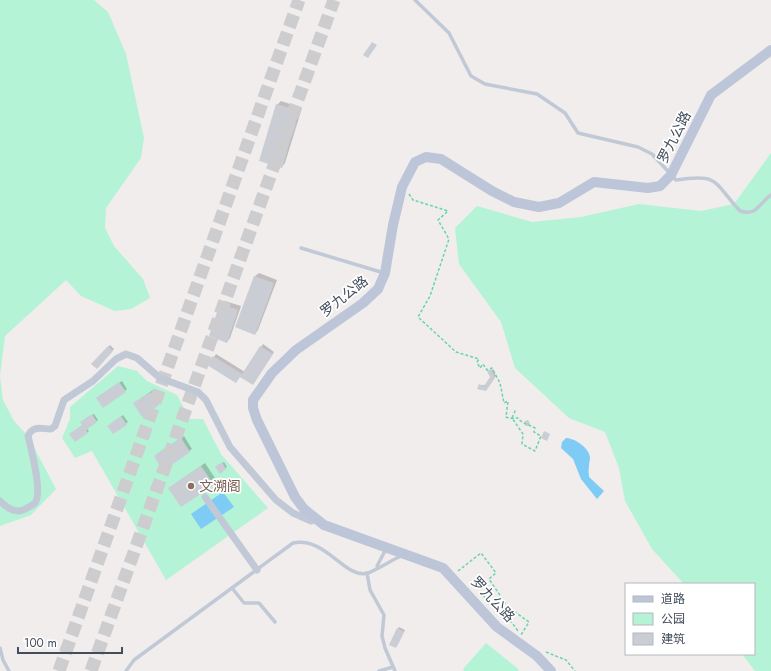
<svg xmlns="http://www.w3.org/2000/svg" width="771" height="671" font-family="Jost,'Noto Sans SC',sans-serif">
  <style>
    .green { fill: #b5f3d6 }
    .water { fill: #7ecbf5 }
    .shadow { fill: #0003 }
    .building { fill: #cbcdd5 }
    .lines { fill: none; stroke-linecap: round; stroke-linejoin: round }
    .highway-tunnel { stroke: #cdcdcf; stroke-width: 13; stroke-dasharray: 13 6; stroke-linecap: butt }
    .path { stroke: #6ad4ae; stroke-width: 1.5; stroke-dasharray: 3 2; stroke-linecap: butt }
    .lane { stroke: #c1c9d6; stroke-width: 3.5 }
    .street { stroke: #c1c9d6; stroke-width: 7 }
    .secondary { stroke: #bdc6d8; stroke-width: 10 }
    .education-dot { fill: #8d6e63; stroke: #fff; stroke-width: 1.5 }
    .labels { text-anchor: middle; stroke-width: 3.5; stroke-linejoin: round; paint-order: stroke }
    .street-label { font-size: 14px; fill: #434d5c; stroke: #fff }
    .education-label { font-size: 14px; fill: #785e54; stroke: #fff; text-anchor: start }
  </style>
  <rect width="100%" height="100%" fill="#f0edec"/>
  <g class="green">
    <path d="M0,0H94L108,12L126,54L144,138L141,158L106,208L105,228L114,246L143,279L150,298L131,309L115,311L81,296L66,280L5,336L0,376L3,400L14,421L28,436L56,489L31,515L0,526Z"/>
    <path d="M771,153V671H755L742,654H754V584H684L652,549L625,501L619,468L605,432L569,418L515,368L501,322L459,264L455,228L477,206L532,222L581,217L639,204L701,211L734,204Z"/>
    <path d="M118,366L137,371L147,381L177,395L190,419H203L221,454L268,508L166,580L92,451L75,458L62,438L70,419V407Z"/>
    <path d="M486,643L517,668L519,671H464L463,669Z"/>
  </g>
  <g class="water">
    <path d="M566,438C574,438 590,448 590,458C589,464 588,470 589,477L604,491L597,499L581,479L573,459L561,448L562,442Z"/>
    <path d="M223,492L234,507L201,529L191,514Z"/>
  </g>
  <g class="shadow">
    <path d="M281,101L302,108L285,163L282,167L277,105Z"/>
    <path d="M259,273L277,280L258,330L255,334L236,327L255,276Z"/>
    <path d="M225,301L241,306L230,338L227,342L221,304Z"/>
    <path d="M263,344L274,352L253,384L240,376L209,365L216,354L245,372Z"/>
    <path d="M110,345L114,349L97,368L93,364Z"/>
    <path d="M493,369L496,376L487,388L479,385H486L491,377L488,372Z"/>
    <path d="M122,381L127,389L125,391L99,396Z"/>
    <path d="M153,390L161,402L143,416L137,401Z"/>
    <path d="M94,414L98,420L86,428L89,431L87,433L83,421Z"/>
    <path d="M123,415L128,422L113,433L110,425Z"/>
    <path d="M184,436L192,449L163,469L157,454Z"/>
    <path d="M224,462L227,467L220,472L218,466Z"/>
    <path d="M205,463L217,481L181,506L169,488Z"/>
    <path d="M399,627L405,630L397,646L398,629Z"/>
  </g>
  <g class="building">
    <path d="M372,42L377,45L368,58L363,55Z"/>
    <path d="M276,104L299,111L282,168L259,161Z"/>
    <path d="M254,276L274,283L255,335L235,327Z"/>
    <path d="M220,303L238,310L227,343L209,336Z"/>
    <path d="M108,346L113,351L97,369L91,364Z"/>
    <path d="M260,346L273,354L253,385L240,377L236,383L207,365L213,356L242,374Z"/>
    <path d="M491,369L495,378L486,391L477,389L479,384L484,386L490,377L487,371Z"/>
    <path d="M119,382L126,392L103,408L96,398Z"/>
    <path d="M151,392L159,405L142,417L133,403Z"/>
    <path d="M92,414L97,422L86,430L88,433L75,442L69,434L82,425L80,422Z"/>
    <path d="M121,416L127,425L113,434L107,426Z"/>
    <path d="M528,420L530,423L529,426H526L524,424L525,421Z"/>
    <path d="M544,431L550,434L547,441L541,438Z"/>
    <path d="M181,438L190,452L163,471L154,456Z"/>
    <path d="M222,462L226,469L220,474L215,467Z"/>
    <path d="M201,466L214,485L181,507L168,488Z"/>
    <path d="M397,628L404,632L396,648L389,645Z"/>
  </g>
  <g class="lines">
    <g class="highway-tunnel">
      <path d="M59,671L299,0"/>
      <path d="M91,671L334,0"/>
    </g>
    <g class="path">
      <path d="M409,194L413,200L448,211L438,220L449,239L430,296L418,317L456,352L479,359L477,362L480,368L483,364L487,370L492,368L500,383L504,403L508,401L506,417C510,419 514,418 518,418C521,423 530,425 535,428L534,432L541,436L535,451L522,444L523,434L512,418L516,409"/>
      <path d="M458,571L481,553L496,573L489,579L508,607L529,622L521,635"/>
      <path d="M478,594L484,596L487,602"/>
      <path d="M487,603L502,609L518,631"/>
      <path d="M546,652L566,660L575,671"/>
    </g>
    <g class="lane">
      <path d="M415,0L449,33L471,76L485,84L537,94L565,113L578,133L638,147L652,154L676,180C720,173 713,182 740,211C758,216 758,204 771,195"/>
      <path d="M301,248L384,273"/>
      <path d="M377,566L386,549"/>
      <path d="M367,573L370,590L384,615L382,636L385,648L395,671"/>
      <path d="M232,588L244,603H259L275,622"/>
      <path d="M0,648L3,660L9,671"/>
      <path d="M126,671L134,660L293,543C326,536 345,580 368,573C376,570 392,560 401,556"/>
      <path d="M379,671L393,667"/>
    </g>
    <g class="street">
      <path d="M205,497L257,570"/>
      <path d="M0,501C8,509 17,515 27,508C29,507 33,505 35,503C43,493 31,449 28,436C33,425 41,429 51,429L55,426L64,400L93,381L116,359L126,354L137,358L160,378L198,392L206,400L230,447L276,500L293,513L311,521L316,519"/>
    </g>
    <path class="secondary" d="M551,671L537,656L497,627L443,568L324,525L304,509L295,497L257,420L253,408V400L272,373L296,350L363,303L378,289L385,273L393,225L402,187L415,162L426,157L441,159L492,191L514,202L539,207L559,203L594,182L648,188L660,186L671,175L711,95L771,50"/>
  </g>
  <circle class="education-dot" cx="191" cy="486" r="4"/>
  <g class="labels">
    <g class="street-label">
      <text transform="translate(674 137) rotate(-63)" y="5">罗九公路</text>
      <text transform="translate(344 296) rotate(-38)" y="5">罗九公路</text>
      <text transform="translate(493 599) rotate(47)" y="5">罗九公路</text>
    </g>
    <g class="education-label">
      <text x="199" y="491">文溯阁</text>
    </g>
  </g>
  <rect x="625" y="583" width="130" height="72" fill="#ffffff" stroke="#b4b8be"/>
  <rect x="633" y="596" width="20" height="6" fill="#bdc6d8" stroke="#b4b8be"/>
  <text x="661" y="603" font-size="12" fill="#434d5c">道路</text>
  <rect x="633" y="613" width="20" height="12" fill="#b5f3d6" stroke="#b4b8be"/>
  <text x="661" y="623" font-size="12" fill="#434d5c">公园</text>
  <rect x="633" y="633" width="20" height="12" fill="#cbcdd5" stroke="#b4b8be"/>
  <text x="661" y="643" font-size="12" fill="#434d5c">建筑</text>
  <path d="M18 647v6h104v-6" fill="none" stroke="#434d5c" stroke-width="2"/>
  <text x="24" y="647" font-size="12" fill="#434d5c" stroke="#ffffff" stroke-width="3" paint-order="stroke">100 m</text>
</svg>
